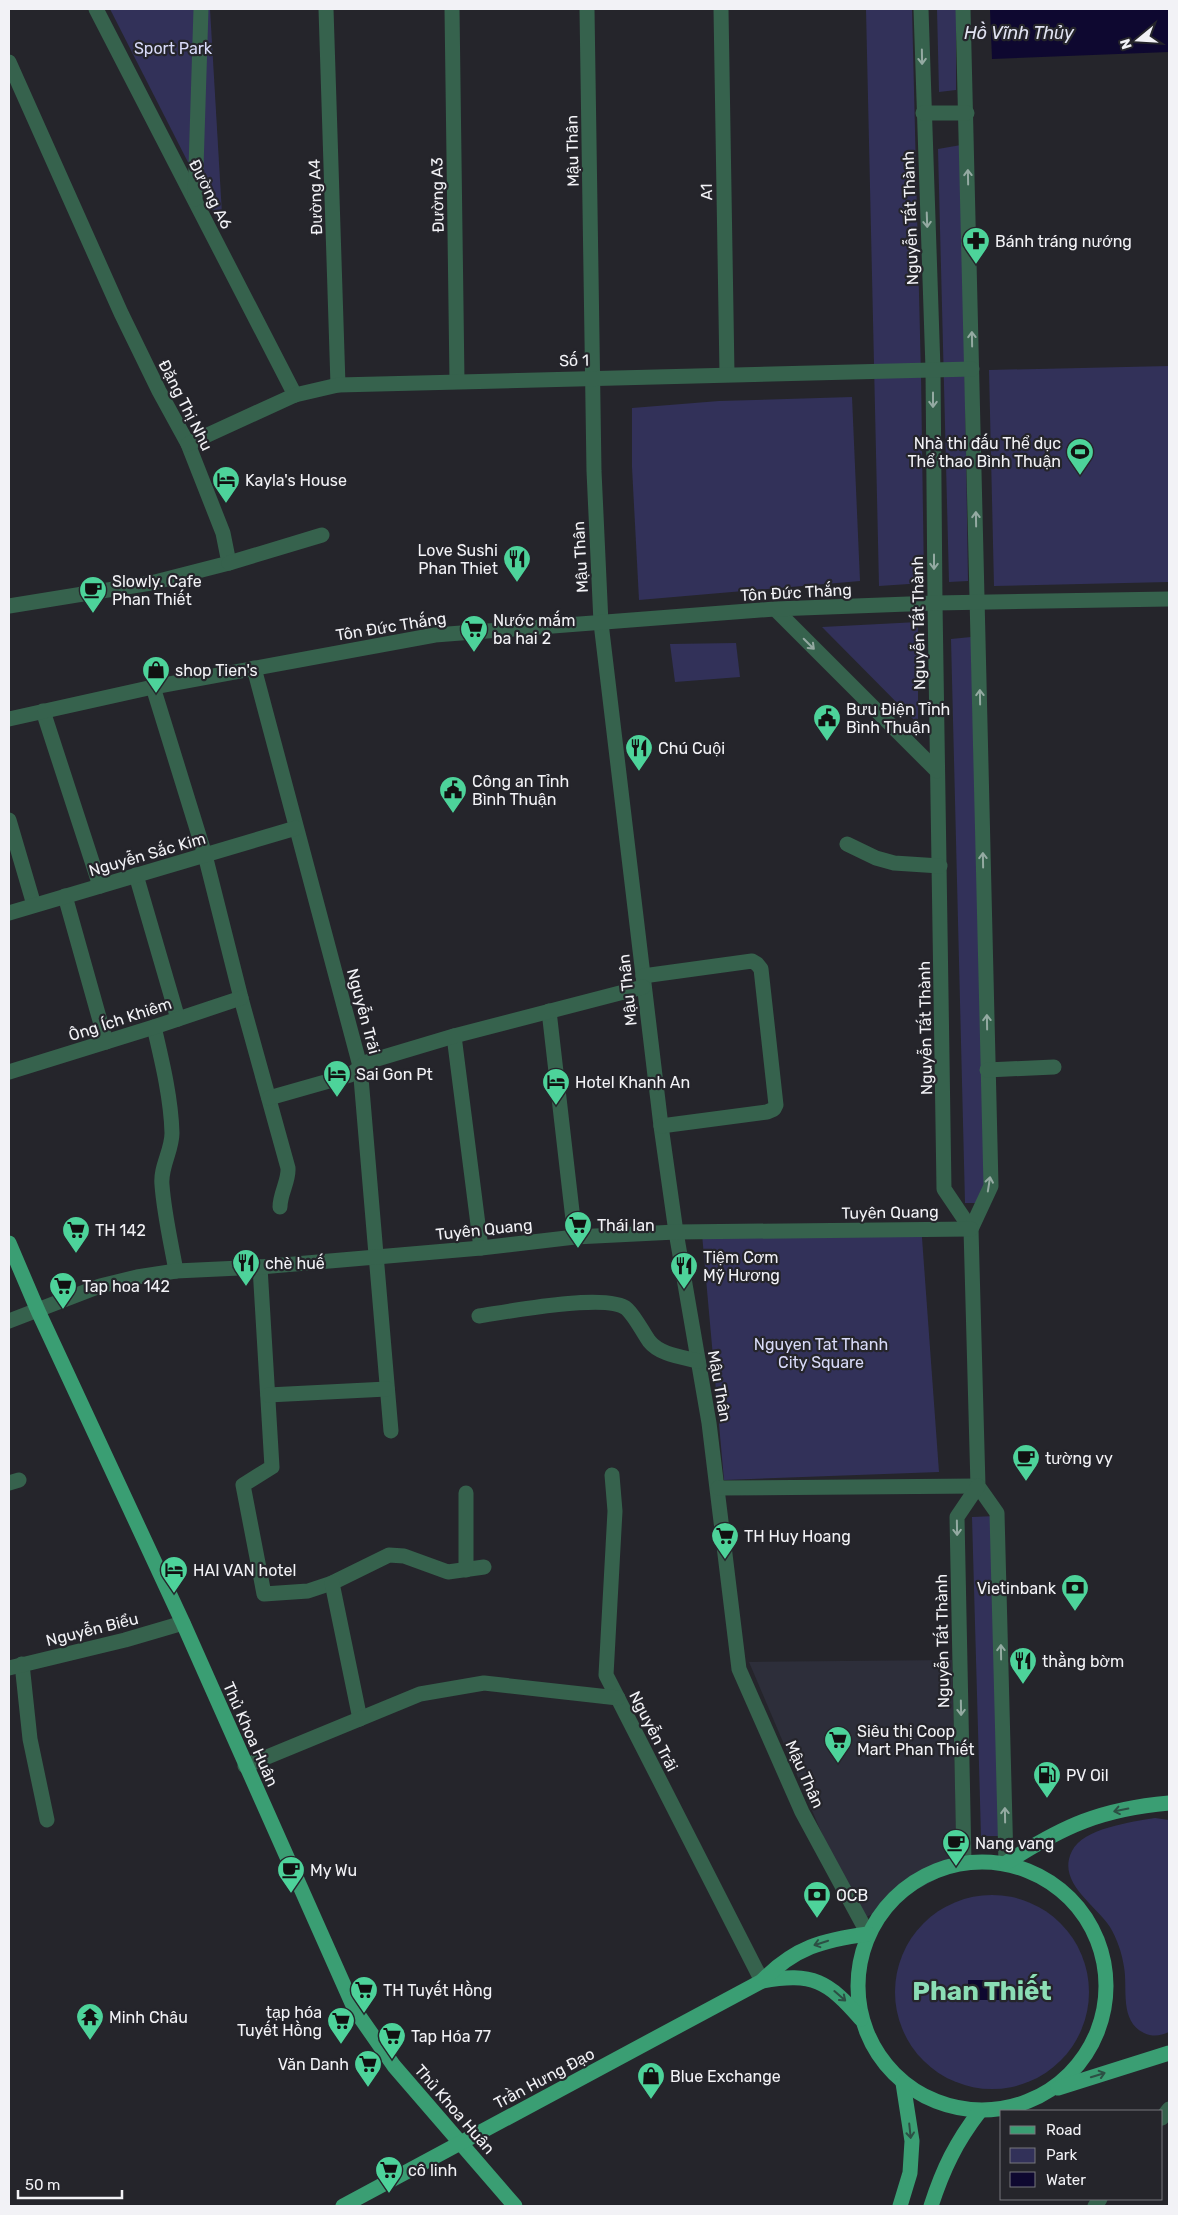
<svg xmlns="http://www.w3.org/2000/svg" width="1178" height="2215" font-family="Rubik,sans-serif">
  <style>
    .built { fill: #2d2e3a }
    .green { fill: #323159 }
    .water { fill: #0e0830 }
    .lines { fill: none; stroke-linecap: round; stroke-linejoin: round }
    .minor { stroke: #36624d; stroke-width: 15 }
    .major { stroke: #3a9e73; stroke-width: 15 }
    .oneway { stroke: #94aaa2 }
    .oneway2 { stroke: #2c4f44 }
    .labels { text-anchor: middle; stroke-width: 4.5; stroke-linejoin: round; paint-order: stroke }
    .park-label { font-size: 16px; fill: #d8daf8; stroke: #25252b }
    .street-label { font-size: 16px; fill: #f2f2f6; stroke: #25252b }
    .poi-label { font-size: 16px; fill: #f2f2f6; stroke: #25252b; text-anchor: start }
    .water-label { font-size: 18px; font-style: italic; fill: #e1e3f2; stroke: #25252b }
    .town-label { font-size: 26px; font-weight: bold; fill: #8bdeb5; stroke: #25252b }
  </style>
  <rect width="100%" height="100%" fill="#25252b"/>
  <path class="built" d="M952,1660L957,1868L859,1921L749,1662Z"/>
  <g class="green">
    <path d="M110,9H210L223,231Z"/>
    <path d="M866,9H912L921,375L924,583L879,586Z"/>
    <path d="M937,9H956V90L939,92Z"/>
    <path d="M961,145L968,581L949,582L938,149Z"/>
    <path d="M1169,366V582L994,586L989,370Z"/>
    <path d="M852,397L860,581L639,600L632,467V408L719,401Z"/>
    <path d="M918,622V724L822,627Z"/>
    <path d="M971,637L985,1203H965L951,639Z"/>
    <path d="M736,643L740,677L675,682L670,644Z"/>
    <path d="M921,1224L939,1472L724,1480L702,1234Z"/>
    <path d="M997,1516L1002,1836H981L972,1517Z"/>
    <path d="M1155,1818L1169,1820V2032C1160,2036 1153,2037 1144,2033C1119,2021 1128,1988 1124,1967C1122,1953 1117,1939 1110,1927C1096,1905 1056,1882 1072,1851C1083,1828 1132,1822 1155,1818Z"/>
    <circle cx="992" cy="1992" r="97"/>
  </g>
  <g class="water">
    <path d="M990,9H1169V52L992,59Z"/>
    <rect x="968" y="1980" width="35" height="20"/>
  </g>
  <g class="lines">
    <g class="minor">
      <path d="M96,9L295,395"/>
      <path d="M326,9L338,385"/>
      <path d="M452,9L457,381"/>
      <path d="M587,9L594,471L601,623L661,1126L676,1232L709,1423L739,1669L802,1812L868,1934"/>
      <path d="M721,9L727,374"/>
      <path d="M921,9L933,369L935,603L944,1189L971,1229"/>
      <path d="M963,9L991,1186L971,1229L978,1486L997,1513L1006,1863"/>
      <path d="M9,62L121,313L159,391L188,444L223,533L229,563L151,583L9,606"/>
      <path d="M923,113H967"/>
      <path d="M195,199L201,9"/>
      <path d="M188,444L295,395L338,385L972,369"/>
      <path d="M229,563L322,535"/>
      <path d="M775,609L937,771"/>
      <path d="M254,668L360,1066L391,1431"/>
      <path d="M153,687L205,855L242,1002L288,1168C289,1181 280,1193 280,1207"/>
      <path d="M43,711L100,886"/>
      <path d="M9,719L153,687L435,635L775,609L935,603L1169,599"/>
      <path d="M9,820L34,905"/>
      <path d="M847,844L876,858L894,863L940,866"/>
      <path d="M136,875L178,1019"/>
      <path d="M65,896L106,1042"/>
      <path d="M9,913L296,828"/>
      <path d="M643,976L752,961L757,964L761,969L776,1105L774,1109L767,1112L661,1126"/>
      <path d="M549,1011L575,1237"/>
      <path d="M154,1027C162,1061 171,1098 172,1133C172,1151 160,1167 162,1185C164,1213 171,1243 176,1271"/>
      <path d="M454,1036L481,1248"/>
      <path d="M987,1070L1054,1067"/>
      <path d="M9,1072L154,1027L241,998"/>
      <path d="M269,1098L350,1075L367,1062L454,1036L643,987"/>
      <path d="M260,1267L272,1467L243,1485L264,1594L308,1591L332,1583L389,1555L404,1556L448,1572L484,1567"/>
      <path d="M479,1316C506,1312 608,1292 627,1309C636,1318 642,1331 649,1341C660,1355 682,1357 698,1361"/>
      <path d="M9,1321L100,1286L137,1277L176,1271L260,1267L481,1248L575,1237L676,1232L971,1229"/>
      <path d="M268,1395L387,1389"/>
      <path d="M612,1475L615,1511L606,1675L762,1981"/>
      <path d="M9,1483L19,1480"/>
      <path d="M718,1488L978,1486"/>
      <path d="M466,1493V1570"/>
      <path d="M332,1583L360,1719"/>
      <path d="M22,1664L30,1739L47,1820"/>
      <path d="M9,1668L125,1640L183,1623"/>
      <path d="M245,1766L420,1694L484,1683L618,1698"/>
      <path d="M964,1862L957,1517L978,1486"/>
      <path d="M1162,2118L1169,2109"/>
      <path d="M1095,2206L1100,2199"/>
    </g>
    <g class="major">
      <path d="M9,1243L38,1311L183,1623L355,2010L394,2066L515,2206"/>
      <circle cx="982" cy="1986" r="124"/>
      <path d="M1006,1863C1063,1826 1101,1809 1169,1803"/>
      <path d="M762,1981C813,1972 828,1981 861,2019"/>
      <path d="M1058,2088L1169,2053"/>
      <path d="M343,2206L762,1981C795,1947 823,1940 868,1934"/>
      <path d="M900,2206L910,2173L912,2141L903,2083"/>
      <path d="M931,2206C943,2169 956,2142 980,2111"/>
    </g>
  </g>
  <defs><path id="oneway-shaft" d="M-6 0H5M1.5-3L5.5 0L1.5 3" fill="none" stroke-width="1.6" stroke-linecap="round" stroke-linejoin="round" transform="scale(1.25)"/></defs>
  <g class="oneway">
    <use href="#oneway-shaft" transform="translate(922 57) rotate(89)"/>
    <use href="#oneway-shaft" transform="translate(968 177) rotate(-91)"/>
    <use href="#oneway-shaft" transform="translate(927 220) rotate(88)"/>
    <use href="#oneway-shaft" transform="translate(972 339) rotate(-91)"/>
    <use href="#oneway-shaft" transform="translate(933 400) rotate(90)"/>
    <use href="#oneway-shaft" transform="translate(976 519) rotate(-91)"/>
    <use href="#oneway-shaft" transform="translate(934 562) rotate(90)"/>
    <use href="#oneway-shaft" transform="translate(809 644) rotate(45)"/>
    <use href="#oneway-shaft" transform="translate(980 697) rotate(-91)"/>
    <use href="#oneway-shaft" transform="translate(983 860) rotate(-91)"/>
    <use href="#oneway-shaft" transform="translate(987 1022) rotate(-91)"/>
    <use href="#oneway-shaft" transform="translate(989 1184) rotate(-81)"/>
    <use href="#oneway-shaft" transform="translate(957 1528) rotate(89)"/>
    <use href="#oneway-shaft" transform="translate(1001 1652) rotate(-91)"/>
    <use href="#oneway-shaft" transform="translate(961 1708) rotate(89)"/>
    <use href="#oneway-shaft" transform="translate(1005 1815) rotate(-91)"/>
  </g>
  <g class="oneway2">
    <use href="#oneway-shaft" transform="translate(1121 1810) rotate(169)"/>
    <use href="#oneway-shaft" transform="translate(821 1943) rotate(162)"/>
    <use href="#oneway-shaft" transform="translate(840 1996) rotate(41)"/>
    <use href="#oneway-shaft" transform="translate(1098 2075) rotate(-17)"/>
    <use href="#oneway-shaft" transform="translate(910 2131) rotate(84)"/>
  </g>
  <defs>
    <symbol id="pharmacy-pin" viewBox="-11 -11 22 30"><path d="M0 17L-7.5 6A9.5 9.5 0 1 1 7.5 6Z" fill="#4dd39a" stroke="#25252b"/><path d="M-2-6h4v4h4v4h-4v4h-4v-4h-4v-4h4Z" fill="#111"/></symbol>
    <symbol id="stadium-pin" viewBox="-11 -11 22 30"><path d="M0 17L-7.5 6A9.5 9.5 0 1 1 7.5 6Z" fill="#4dd39a" stroke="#25252b"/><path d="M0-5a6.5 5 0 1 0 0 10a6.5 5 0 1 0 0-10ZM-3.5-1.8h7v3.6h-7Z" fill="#111"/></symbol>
    <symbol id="hotel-pin" viewBox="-11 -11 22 30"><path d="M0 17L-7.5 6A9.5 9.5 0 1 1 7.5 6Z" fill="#4dd39a" stroke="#25252b"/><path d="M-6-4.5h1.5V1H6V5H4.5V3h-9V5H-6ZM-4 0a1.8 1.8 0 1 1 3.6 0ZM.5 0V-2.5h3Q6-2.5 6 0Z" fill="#111"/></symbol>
    <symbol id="restaurant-pin" viewBox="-11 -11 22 30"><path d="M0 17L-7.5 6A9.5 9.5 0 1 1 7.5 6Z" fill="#4dd39a" stroke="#25252b"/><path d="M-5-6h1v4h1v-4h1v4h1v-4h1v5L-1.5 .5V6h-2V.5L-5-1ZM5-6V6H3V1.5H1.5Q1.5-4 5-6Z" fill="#111"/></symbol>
    <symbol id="cafe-pin" viewBox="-11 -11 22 30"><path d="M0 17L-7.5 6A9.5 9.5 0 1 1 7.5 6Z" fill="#4dd39a" stroke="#25252b"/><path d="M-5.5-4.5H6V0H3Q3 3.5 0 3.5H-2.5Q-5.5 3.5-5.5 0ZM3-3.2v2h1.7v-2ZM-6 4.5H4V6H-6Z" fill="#111"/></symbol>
    <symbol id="supermarket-pin" viewBox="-11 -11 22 30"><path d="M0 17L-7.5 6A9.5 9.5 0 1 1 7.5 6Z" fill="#4dd39a" stroke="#25252b"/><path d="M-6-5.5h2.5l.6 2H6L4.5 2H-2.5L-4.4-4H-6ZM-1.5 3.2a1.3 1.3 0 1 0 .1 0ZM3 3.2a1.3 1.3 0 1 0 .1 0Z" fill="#111"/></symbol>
    <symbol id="shop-pin" viewBox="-11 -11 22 30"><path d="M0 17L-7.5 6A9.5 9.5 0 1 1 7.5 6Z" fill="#4dd39a" stroke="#25252b"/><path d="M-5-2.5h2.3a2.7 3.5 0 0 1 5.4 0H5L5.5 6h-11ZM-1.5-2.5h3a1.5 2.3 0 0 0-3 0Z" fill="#111"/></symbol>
    <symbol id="civic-pin" viewBox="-11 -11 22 30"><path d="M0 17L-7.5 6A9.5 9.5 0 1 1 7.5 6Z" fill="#4dd39a" stroke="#25252b"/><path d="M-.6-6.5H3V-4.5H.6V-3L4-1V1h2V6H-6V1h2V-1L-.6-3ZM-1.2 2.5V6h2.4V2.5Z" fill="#111"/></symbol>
    <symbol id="bank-pin" viewBox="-11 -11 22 30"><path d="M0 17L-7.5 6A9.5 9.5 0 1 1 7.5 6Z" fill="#4dd39a" stroke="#25252b"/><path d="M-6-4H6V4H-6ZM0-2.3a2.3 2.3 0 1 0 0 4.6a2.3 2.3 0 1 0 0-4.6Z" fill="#111"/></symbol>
    <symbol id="fuel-pin" viewBox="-11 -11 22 30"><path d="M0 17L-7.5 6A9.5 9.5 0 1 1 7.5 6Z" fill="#4dd39a" stroke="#25252b"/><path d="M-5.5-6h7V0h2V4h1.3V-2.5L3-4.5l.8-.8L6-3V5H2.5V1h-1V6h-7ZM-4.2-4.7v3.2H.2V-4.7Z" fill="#111"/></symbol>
    <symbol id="temple-pin" viewBox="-11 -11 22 30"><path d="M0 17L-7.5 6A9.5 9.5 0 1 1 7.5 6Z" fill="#4dd39a" stroke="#25252b"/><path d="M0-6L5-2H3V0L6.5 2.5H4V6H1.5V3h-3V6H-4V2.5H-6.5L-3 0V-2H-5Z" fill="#111"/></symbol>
  </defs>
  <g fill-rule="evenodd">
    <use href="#pharmacy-pin" x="960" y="225" width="32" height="43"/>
    <use href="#stadium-pin" x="1064" y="436" width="32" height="43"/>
    <use href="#hotel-pin" x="210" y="464" width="32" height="43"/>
    <use href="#restaurant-pin" x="501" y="543" width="32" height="43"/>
    <use href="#cafe-pin" x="77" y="574" width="32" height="43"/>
    <use href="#supermarket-pin" x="458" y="613" width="32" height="43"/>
    <use href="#shop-pin" x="140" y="654" width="32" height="43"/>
    <use href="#civic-pin" x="811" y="702" width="32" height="43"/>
    <use href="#restaurant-pin" x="623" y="732" width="32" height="43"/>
    <use href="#civic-pin" x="437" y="774" width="32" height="43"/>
    <use href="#hotel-pin" x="321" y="1058" width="32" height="43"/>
    <use href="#hotel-pin" x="540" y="1066" width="32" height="43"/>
    <use href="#supermarket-pin" x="562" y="1209" width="32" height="43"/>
    <use href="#supermarket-pin" x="60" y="1214" width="32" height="43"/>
    <use href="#restaurant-pin" x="230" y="1247" width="32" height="43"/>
    <use href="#restaurant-pin" x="668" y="1250" width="32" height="43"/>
    <use href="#supermarket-pin" x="47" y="1270" width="32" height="43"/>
    <use href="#cafe-pin" x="1010" y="1442" width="32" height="43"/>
    <use href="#supermarket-pin" x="709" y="1520" width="32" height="43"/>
    <use href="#hotel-pin" x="158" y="1554" width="32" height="43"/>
    <use href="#bank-pin" x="1059" y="1572" width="32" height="43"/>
    <use href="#restaurant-pin" x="1007" y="1645" width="32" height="43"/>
    <use href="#supermarket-pin" x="822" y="1724" width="32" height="43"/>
    <use href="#fuel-pin" x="1031" y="1759" width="32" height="43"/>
    <use href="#cafe-pin" x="940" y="1827" width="32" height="43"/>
    <use href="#cafe-pin" x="275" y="1854" width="32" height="43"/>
    <use href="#bank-pin" x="801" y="1879" width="32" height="43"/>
    <use href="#supermarket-pin" x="348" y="1974" width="32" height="43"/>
    <use href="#temple-pin" x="74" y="2001" width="32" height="43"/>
    <use href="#supermarket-pin" x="325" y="2005" width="32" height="43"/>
    <use href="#supermarket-pin" x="376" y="2020" width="32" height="43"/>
    <use href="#supermarket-pin" x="352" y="2048" width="32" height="43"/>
    <use href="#shop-pin" x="635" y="2060" width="32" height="43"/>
    <use href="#supermarket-pin" x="373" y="2154" width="32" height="43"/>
  </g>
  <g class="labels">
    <g class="park-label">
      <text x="173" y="54">Sport Park</text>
      <text x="821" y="1350">Nguyen Tat Thanh<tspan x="821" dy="18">City Square</tspan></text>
    </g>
    <g class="street-label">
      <text transform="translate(572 151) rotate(-91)" y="6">Mậu Thân</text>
      <text transform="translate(706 192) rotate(-91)" y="6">A1</text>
      <text transform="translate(211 194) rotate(63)" y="6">Đường A6</text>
      <text transform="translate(437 195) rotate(-91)" y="6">Đường A3</text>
      <text transform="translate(315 197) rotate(-92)" y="6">Đường A4</text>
      <text transform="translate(910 218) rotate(-92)" y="6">Nguyễn Tất Thành</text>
      <text transform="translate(574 360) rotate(-1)" y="6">Số 1</text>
      <text transform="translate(186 405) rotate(63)" y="6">Đặng Thị Nhu</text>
      <text transform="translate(580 557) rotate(-93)" y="6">Mậu Thân</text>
      <text transform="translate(796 592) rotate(-3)" y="6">Tôn Đức Thắng</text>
      <text transform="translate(918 623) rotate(-91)" y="6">Nguyễn Tất Thành</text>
      <text transform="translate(391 626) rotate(-9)" y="6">Tôn Đức Thắng</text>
      <text transform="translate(147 854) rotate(-16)" y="6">Nguyễn Sắc Kim</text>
      <text transform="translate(627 990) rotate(-96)" y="6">Mậu Thân</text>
      <text transform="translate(364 1011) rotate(75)" y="6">Nguyễn Trãi</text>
      <text transform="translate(120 1019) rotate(-18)" y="6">Ông Ích Khiêm</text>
      <text transform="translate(925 1028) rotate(-91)" y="6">Nguyễn Tất Thành</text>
      <text transform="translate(890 1212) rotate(-1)" y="6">Tuyên Quang</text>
      <text transform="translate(484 1229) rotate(-6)" y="6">Tuyên Quang</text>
      <text transform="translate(720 1386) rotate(80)" y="6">Mậu Thân</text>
      <text transform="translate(92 1629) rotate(-14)" y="6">Nguyễn Biểu</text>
      <text transform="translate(942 1641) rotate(-91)" y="6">Nguyễn Tất Thành</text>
      <text transform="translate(654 1731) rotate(63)" y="6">Nguyễn Trãi</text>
      <text transform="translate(251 1734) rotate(66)" y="6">Thủ Khoa Huân</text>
      <text transform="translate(805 1774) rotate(66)" y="6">Mậu Thân</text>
      <text transform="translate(544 2078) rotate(-28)" y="6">Trần Hưng Đạo</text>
      <text transform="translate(455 2109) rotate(49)" y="6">Thủ Khoa Huân</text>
    </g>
    <g class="poi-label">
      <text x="995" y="247">Bánh tráng nướng</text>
      <text x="1061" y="449" text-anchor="end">Nhà thi đấu Thể dục<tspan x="1061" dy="18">Thể thao Bình Thuận</tspan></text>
      <text x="245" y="486">Kayla's House</text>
      <text x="498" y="556" text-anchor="end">Love Sushi<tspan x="498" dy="18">Phan Thiet</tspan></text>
      <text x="112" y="587">Slowly. Cafe<tspan x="112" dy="18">Phan Thiết</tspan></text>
      <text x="493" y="626">Nước mắm<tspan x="493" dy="18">ba hai 2</tspan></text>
      <text x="175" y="676">shop Tien's</text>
      <text x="846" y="715">Bưu Điện Tỉnh<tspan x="846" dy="18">Bình Thuận</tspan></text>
      <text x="658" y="754">Chú Cuội</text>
      <text x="472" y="787">Công an Tỉnh<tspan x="472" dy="18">Bình Thuận</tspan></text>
      <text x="356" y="1080">Sai Gon Pt</text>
      <text x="575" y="1088">Hotel Khanh An</text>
      <text x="597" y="1231">Thái lan</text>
      <text x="95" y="1236">TH 142</text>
      <text x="703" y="1263">Tiệm Cơm<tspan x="703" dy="18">Mỹ Hương</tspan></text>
      <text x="265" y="1269">chè huế</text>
      <text x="82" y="1292">Tap hoa 142</text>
      <text x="1045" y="1464">tường vy</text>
      <text x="744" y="1542">TH Huy Hoang</text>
      <text x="193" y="1576">HAI VAN hotel</text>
      <text x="1056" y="1594" text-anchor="end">Vietinbank</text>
      <text x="1042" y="1667">thằng bờm</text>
      <text x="857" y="1737">Siêu thị Coop<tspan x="857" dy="18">Mart Phan Thiết</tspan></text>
      <text x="1066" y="1781">PV Oil</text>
      <text x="975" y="1849">Nang vang</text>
      <text x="310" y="1876">My Wu</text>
      <text x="836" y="1901">OCB</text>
      <text x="383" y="1996">TH Tuyết Hồng</text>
      <text x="322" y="2018" text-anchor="end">tạp hóa<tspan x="322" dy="18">Tuyết Hồng</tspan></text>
      <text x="109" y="2023">Minh Châu</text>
      <text x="411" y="2042">Tap Hóa 77</text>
      <text x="349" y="2070" text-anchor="end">Văn Danh</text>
      <text x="670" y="2082">Blue Exchange</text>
      <text x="408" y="2176">cô linh</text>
    </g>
    <g class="water-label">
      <text x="1019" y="39">Hồ Vĩnh Thủy</text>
    </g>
    <g class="town-label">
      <text x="982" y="2000">Phan Thiết</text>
    </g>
  </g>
  <rect width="1178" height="2215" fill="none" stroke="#f2f2f6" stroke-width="20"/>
  <rect x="1000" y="2110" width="162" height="90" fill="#25252b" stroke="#77777c"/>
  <rect x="1010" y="2126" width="25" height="8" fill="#3a9e73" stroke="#77777c"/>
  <text x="1046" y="2135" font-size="15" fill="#f2f2f6">Road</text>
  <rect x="1010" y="2148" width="25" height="15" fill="#323159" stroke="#77777c"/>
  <text x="1046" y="2160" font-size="15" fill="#f2f2f6">Park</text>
  <rect x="1010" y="2172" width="25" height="15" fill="#0e0830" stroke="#77777c"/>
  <text x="1046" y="2185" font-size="15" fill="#f2f2f6">Water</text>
  <g transform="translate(1138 40) rotate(252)" stroke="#25252b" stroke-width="4" paint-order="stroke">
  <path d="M0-4L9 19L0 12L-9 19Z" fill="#f2f2f6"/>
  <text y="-8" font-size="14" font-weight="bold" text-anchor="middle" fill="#f2f2f6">N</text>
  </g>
  <path d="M18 2190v8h104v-8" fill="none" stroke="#f2f2f6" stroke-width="2.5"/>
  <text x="25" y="2190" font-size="15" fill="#f2f2f6" stroke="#25252b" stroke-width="4" paint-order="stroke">50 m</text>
</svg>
